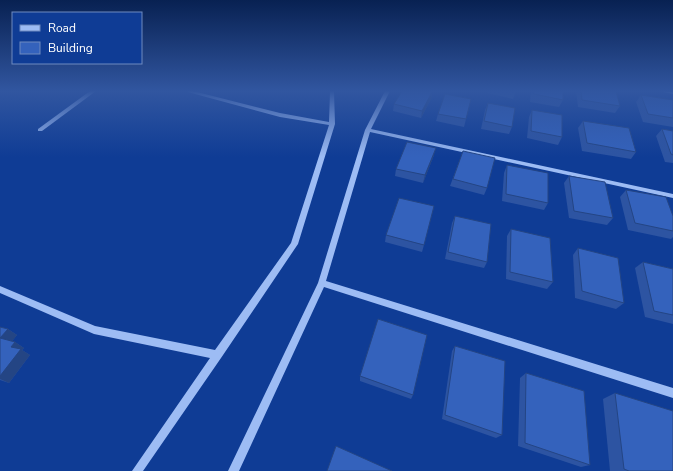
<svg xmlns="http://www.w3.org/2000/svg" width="673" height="471" font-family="'Nunito Sans',sans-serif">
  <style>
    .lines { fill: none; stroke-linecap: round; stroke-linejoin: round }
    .minor { fill: #9dbcf4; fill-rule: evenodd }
    .wall { fill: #2d54a2 }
    .shaded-wall { fill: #244584 }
    .building { fill: #3462bc; stroke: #244584 }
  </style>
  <rect width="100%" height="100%" fill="#0f3c95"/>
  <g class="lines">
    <g class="minor">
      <path d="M90,91H96L42,131H38V129Z"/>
      <path d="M184,91H193L280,113L329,122L330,91H334L335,124L298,244L221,358L143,471H132L210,358L94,334L0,293V286L95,326L215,350L291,243L329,125L280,117Z"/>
      <path d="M385,91H390L371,129L673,194V198L370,132L326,281L673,388V398L324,287L239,471H228L318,283L365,130Z"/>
      <path d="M663,91L673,92V94L663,92Z"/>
    </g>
  </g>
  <g class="wall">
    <path d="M488,91H516L513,99L487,93Z"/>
    <path d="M531,91H563V100L559,107L530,102Z"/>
    <path d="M576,91H616L620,106L615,113L578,107Z"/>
    <path d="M432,92L431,99L421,118L393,111L394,104Z"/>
    <path d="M641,95L673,100V127L643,122L636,102Z"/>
    <path d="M488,103L512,127L509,134L481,129L485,110Z"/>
    <path d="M532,110L562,137L558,145L527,138L529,117Z"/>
    <path d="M438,114L466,119L464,127L436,121Z"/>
    <path d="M583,121L636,152L631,159L582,151L578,128Z"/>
    <path d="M662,129L673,131V163L665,162L656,136Z"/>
    <path d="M463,151L487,188L484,195L450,186Z"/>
    <path d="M434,155L423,183L395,176L396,169Z"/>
    <path d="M507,165L548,203L544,210L502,201L504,173Z"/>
    <path d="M569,176L613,218L607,225L569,218L564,183Z"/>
    <path d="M626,190L673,216V237L671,239L628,230L620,197Z"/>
    <path d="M455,216L487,262L484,268L445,259L452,223Z"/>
    <path d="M511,229L553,282L547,289L506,279L507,236Z"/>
    <path d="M386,235L424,245L422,252L385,242Z"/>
    <path d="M578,248L624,303L616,309L575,298L573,255Z"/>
    <path d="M643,262L673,269V324L645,317L635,268Z"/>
    <path d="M0,327L8,329L17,335L12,341L15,342L24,348L22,350L30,355L9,383L0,380Z"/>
    <path d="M455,346L502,435L496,438L442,419L452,351Z"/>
    <path d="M526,373L590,465L581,467L518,446L520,378Z"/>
    <path d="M360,376L413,395L411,399L360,381Z"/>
    <path d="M615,393L673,471H610L603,399Z"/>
  </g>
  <g class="shaded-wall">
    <path d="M432,92L431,99L421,118L422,111Z"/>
    <path d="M436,148L434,155L423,183L425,175Z"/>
    <path d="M8,329L17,335L10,344L0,338Z"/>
    <path d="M15,342L24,348L22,350L30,355L9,383L0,379V376L11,347Z"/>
  </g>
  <g class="building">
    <path d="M402,91H430L432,92L422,111L394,104Z"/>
    <path d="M534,91H563V100L534,94Z"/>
    <path d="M581,91H616L620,106L582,100Z"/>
    <path d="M445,94L471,99L466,119L438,114Z"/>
    <path d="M641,95L673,100V118L648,114Z"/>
    <path d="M488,103L515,108L512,127L484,121Z"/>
    <path d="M532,110L562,115V137L531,131Z"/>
    <path d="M583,121L629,128L636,152L587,143Z"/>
    <path d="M662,129L673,131V155L671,154Z"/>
    <path d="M407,142L436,148L425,175L396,169Z"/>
    <path d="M463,151L495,158L487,188L453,179Z"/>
    <path d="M507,165L548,173V203L506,194Z"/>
    <path d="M569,176L605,182L613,218L574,211Z"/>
    <path d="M626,190L666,197L673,216V231L635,223Z"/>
    <path d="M399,198L434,206L424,245L386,235Z"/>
    <path d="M455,216L491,224L487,262L448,252Z"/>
    <path d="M511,229L550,238L553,282L510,272Z"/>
    <path d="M578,248L618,258L624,303L582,291Z"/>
    <path d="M643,262L673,269V315L654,311Z"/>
    <path d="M378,319L427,335L413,395L360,376Z"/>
    <path d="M0,327L8,329L0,338L15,342L11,347L21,349L0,376Z"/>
    <path d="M455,346L505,361L502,435L445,415Z"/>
    <path d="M526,373L584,391L590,465L525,443Z"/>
    <path d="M615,393L673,411V471H629L624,469Z"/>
    <path d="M336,446L392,471H327Z"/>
  </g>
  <linearGradient id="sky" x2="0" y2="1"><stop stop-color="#082152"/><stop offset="0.58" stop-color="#3156a0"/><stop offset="1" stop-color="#3156a0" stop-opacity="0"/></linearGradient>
  <rect width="673" height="157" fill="url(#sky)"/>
  <rect x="12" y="12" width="130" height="52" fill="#0f3c95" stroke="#6f8abf"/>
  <rect x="20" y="25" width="20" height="6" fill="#9dbcf4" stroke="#6f8abf"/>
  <text x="48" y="32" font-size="12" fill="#ffffff">Road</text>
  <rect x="20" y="42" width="20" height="12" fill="#3462bc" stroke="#6f8abf"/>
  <text x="48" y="52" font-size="12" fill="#ffffff">Building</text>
</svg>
